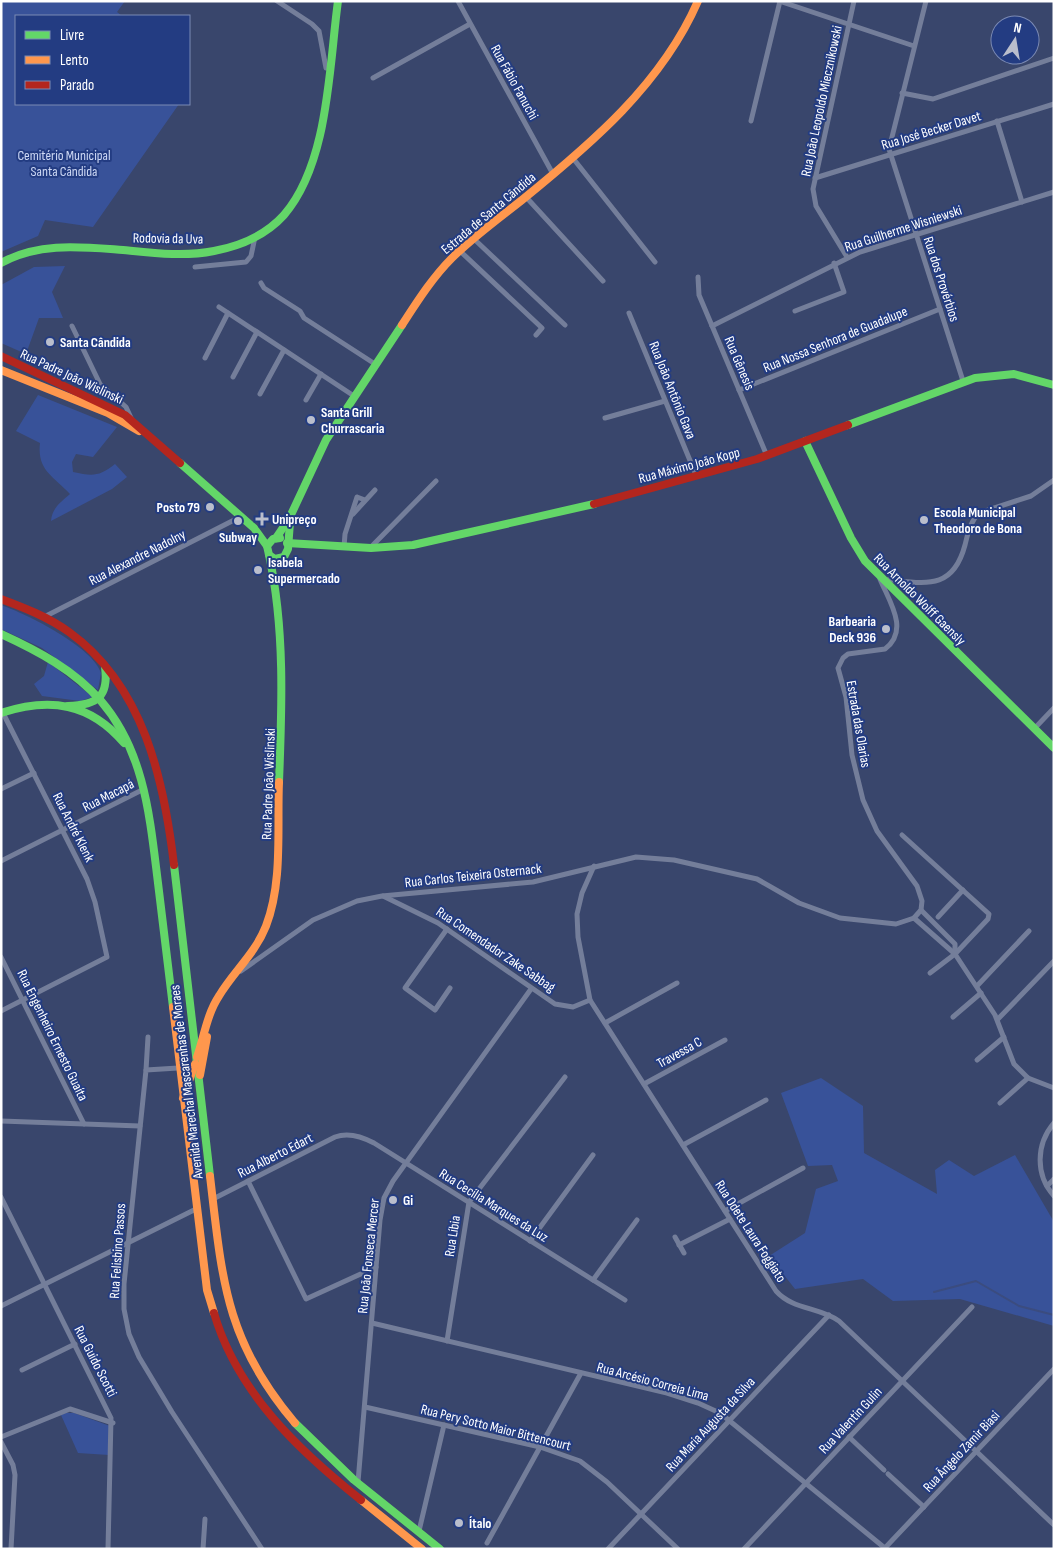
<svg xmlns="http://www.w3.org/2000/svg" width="1055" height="1550" font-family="'Sofia Sans Condensed',sans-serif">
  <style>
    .green { fill: #385299 }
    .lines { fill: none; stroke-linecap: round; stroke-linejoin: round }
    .stream { stroke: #3b4c7f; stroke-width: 2 }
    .street { stroke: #747e9a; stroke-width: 5 }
    .fast { stroke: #63d668; stroke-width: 8 }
    .slow { stroke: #ff974d; stroke-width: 8 }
    .jam { stroke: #b3261e; stroke-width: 8 }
    .poi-dot { fill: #babecc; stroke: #233c82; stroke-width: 2 }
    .labels { text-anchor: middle; stroke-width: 4; stroke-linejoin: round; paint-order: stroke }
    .street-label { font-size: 14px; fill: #fff; stroke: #233c82 }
    .park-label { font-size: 14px; fill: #cfdaf6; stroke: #233c82 }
    .poi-label { font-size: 14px; font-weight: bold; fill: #fff; stroke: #233c82; text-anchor: start }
  </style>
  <rect width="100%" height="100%" fill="#39466c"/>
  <g class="green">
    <path d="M1,1H125L117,12L122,16H16V104H179L93,227L45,220L38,236L1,252Z"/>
    <path d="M65,266L52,292L63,318H39L26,354L1,343V285L34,267Z"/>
    <path d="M38,395L117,427L93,457L76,454L72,462L73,472C92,476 99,477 115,464L127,477L112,489L51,521C52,508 61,502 70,494C52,475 37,470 40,443L16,431Z"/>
    <path d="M1,605C27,614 93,647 101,673L98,690L42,648L1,629Z"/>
    <path d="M48,662L93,697L80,701L42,696L34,684L44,676Z"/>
    <path d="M821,1078L863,1106L864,1153L937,1194L935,1170L949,1160L974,1176L1015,1155L1054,1222V1326L960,1299L893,1301L863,1279L795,1289L769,1256L805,1233L816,1189L838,1181L832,1165L808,1166L781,1093Z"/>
    <path d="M66,1413H74L110,1426L109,1455L78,1453L61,1415Z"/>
  </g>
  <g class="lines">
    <path class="stream" d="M934,1292L976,1281L1019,1306L1054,1315"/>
    <g class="street">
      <path d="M277,1L312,24L319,31L326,68"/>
      <path d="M458,1L553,174"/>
      <path d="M779,1L914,46"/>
      <path d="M926,1L889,149L963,381"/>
      <path d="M373,78L470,24"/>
      <path d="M902,93L933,99L1054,58"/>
      <path d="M751,121L780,1"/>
      <path d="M997,121L1022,202"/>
      <path d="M572,157L655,262"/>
      <path d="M815,178L1054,104"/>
      <path d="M526,197L603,281"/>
      <path d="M474,239L565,325"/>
      <path d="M460,251L542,328L536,335"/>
      <path d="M847,257L816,206L813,189L854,1"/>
      <path d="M195,267L246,262L251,256L255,237"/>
      <path d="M698,277L699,295L767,456"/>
      <path d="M261,283L264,288L300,311L304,318L375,364"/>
      <path d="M219,307L354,396"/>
      <path d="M795,311L844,292L834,263"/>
      <path d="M629,313L696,475"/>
      <path d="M72,326L100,384L126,407L132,420"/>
      <path d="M712,326L860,252L1054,192"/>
      <path d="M205,358L228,313"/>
      <path d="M233,377L257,332"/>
      <path d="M739,390L940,309"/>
      <path d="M260,394L284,350"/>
      <path d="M306,400L321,374"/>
      <path d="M605,418L665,401"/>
      <path d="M353,514L375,490"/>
      <path d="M344,547L345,534L357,497L365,500"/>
      <path d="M371,547L436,481"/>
      <path d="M44,617L240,517"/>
      <path d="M1034,729L1054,708"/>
      <path d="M1,789L34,773"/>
      <path d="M902,835L989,914L988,919L955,954L930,973"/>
      <path d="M1,861L144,789"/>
      <path d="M594,866L582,893L577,914L578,937L590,1000L776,1291C793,1310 819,1307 839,1321L1054,1525"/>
      <path d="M383,896L438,923L555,1004L573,1007L590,1000"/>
      <path d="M921,910L955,944V953"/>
      <path d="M938,917L963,890"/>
      <path d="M914,918L955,954L995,1015L1014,1064L1028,1078L1054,1088"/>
      <path d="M447,929L405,988L435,1010L450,988"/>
      <path d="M1,957L84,1124"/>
      <path d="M241,971L313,920L357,901L382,896L533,882L636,857L674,860L757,879L799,903L840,918L896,924L914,918L921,910L922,901L917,886L877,831L863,800L852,755L846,697L838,668L843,658L848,654L885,649C910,630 889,601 880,579C921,582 952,594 965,545C968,533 970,522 979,513L1031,496L1054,480"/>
      <path d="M977,986L1029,931"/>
      <path d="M1,1011L107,957L95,902L87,879L3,713"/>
      <path d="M953,1017L981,993"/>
      <path d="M998,1019L1054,961"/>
      <path d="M605,1023L677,983"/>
      <path d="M977,1060L1004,1037"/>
      <path d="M178,1068L146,1070L124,1284V1309L129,1334L139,1357L172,1412L262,1549"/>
      <path d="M146,1070L148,1037"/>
      <path d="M644,1084L725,1040"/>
      <path d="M1000,1103L1028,1078"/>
      <path d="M1,1121L140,1126"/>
      <path d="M1054,1123C1036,1144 1035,1175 1054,1196"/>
      <path d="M683,1145L766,1100"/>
      <path d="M248,1181L306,1299L376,1267"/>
      <path d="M1047,1186L1054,1179"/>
      <path d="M1,1197L111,1418L108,1549"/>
      <path d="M213,1199L335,1137C348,1132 361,1136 374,1143L625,1300"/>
      <path d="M725,1211L803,1168"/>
      <path d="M675,1237L684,1253"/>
      <path d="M530,1241L593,1155"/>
      <path d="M679,1245L730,1219"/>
      <path d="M593,1280L637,1220"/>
      <path d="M1,1306L196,1209"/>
      <path d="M372,1323L667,1393L698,1403L720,1413L886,1549"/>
      <path d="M447,1341L469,1202L565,1077"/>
      <path d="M22,1370L75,1344"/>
      <path d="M365,1407L540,1447L580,1461L607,1482L678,1549"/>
      <path d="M1,1437L70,1409L113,1423"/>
      <path d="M849,1437L884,1470"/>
      <path d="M1,1442L13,1465L15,1475L11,1549"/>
      <path d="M888,1474L924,1507"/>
      <path d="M358,1482L380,1220L384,1198L393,1181L531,989"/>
      <path d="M419,1531L444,1425"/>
      <path d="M487,1543L581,1373"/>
      <path d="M203,1549L205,1519"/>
      <path d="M608,1549L829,1315"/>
      <path d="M744,1549L972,1307"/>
      <path d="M884,1549L1054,1369"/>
    </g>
    <g class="fast">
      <path d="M1,263C39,242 81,247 123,250C153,253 184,257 214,251C240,246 266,235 284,215C329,163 329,66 338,1"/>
      <path d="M848,425L975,378L1014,374L1054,385"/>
      <path d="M805,441L851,538L865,561L1054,748"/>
      <path d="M180,463L254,528L267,546"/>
      <path d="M276,538L289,519L326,440L402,325"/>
      <path d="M280,538L273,539L267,546L269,555L275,559L284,557L288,549L290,522"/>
      <path d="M287,543L371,548L413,545L594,504"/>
      <path d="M269,555C285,628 282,707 279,782"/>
      <path d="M1,634C38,651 74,670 101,701C145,752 150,819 158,883C163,924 168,966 173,1007"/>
      <path d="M68,706C97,705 109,697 105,667"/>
      <path d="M1,713C50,697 90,703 124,743"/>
      <path d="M174,865L210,1176"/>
      <path d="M295,1423L354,1480L440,1549"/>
    </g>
    <g class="slow">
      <path d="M402,325C417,302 432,278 452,258C473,237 498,219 522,200C591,144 662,84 698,1"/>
      <path d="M1,370L108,413L139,431"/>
      <path d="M173,1007L207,1290L214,1313"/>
      <path d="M197,1057C204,1037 207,1014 219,996C234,971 255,954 266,926C283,882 277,828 279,782"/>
      <path d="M200,1075L207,1037"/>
      <path d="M183,1098L195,1064"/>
      <path d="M210,1176C222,1278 225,1341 295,1423"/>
      <path d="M361,1500L422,1549"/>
    </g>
    <g class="jam">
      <path d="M1,356L125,415L180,463"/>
      <path d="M594,504L757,459L848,425"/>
      <path d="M1,599C25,608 48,617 69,632C144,686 164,780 174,865"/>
      <path d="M214,1313C237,1392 298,1450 361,1500"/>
    </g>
  </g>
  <g class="poi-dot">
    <circle cx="50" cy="342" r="5"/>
    <circle cx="311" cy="420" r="5"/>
    <circle cx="210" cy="507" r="5"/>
    <path d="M259.5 511.5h5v5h5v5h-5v5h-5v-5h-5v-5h5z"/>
    <circle cx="924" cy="520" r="5"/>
    <circle cx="238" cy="521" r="5"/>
    <circle cx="258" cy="570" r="5"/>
    <circle cx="886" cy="629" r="5"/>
    <circle cx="393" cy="1200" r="5"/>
    <circle cx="459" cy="1523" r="5"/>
  </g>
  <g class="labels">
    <g class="street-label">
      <text transform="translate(515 82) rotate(61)" y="5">Rua Fábio Fanuchi</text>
      <text transform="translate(821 101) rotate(-78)" y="5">Rua João Leopoldo Miecznikowski</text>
      <text transform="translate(931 130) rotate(-17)" y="5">Rua José Becker Davet</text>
      <text transform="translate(488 213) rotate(-40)" y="5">Estrada de Santa Cândida</text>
      <text transform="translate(903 228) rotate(-18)" y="5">Rua Guilherme Wisniewski</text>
      <text transform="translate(168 238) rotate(1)" y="5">Rodovia da Uva</text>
      <text transform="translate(942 279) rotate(72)" y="5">Rua dos Provérbios</text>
      <text transform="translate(835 339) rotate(-22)" y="5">Rua Nossa Senhora de Guadalupe</text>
      <text transform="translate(740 363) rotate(67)" y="5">Rua Gênesis</text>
      <text transform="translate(72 376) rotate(25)" y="5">Rua Padre João Wislinski</text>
      <text transform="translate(673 390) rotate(68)" y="5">Rua João Antônio Gava</text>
      <text transform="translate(689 465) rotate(-15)" y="5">Rua Máximo João Kopp</text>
      <text transform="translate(137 557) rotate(-27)" y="5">Rua Alexandre Nadolny</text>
      <text transform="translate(920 599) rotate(45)" y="5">Rua Arnoldo Wolff Gaensly</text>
      <text transform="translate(859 724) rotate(80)" y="5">Estrada das Olarias</text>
      <text transform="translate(268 784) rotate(-88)" y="5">Rua Padre João Wislinski</text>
      <text transform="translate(108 795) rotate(-27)" y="5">Rua Macapá</text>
      <text transform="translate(74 827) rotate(63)" y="5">Rua André Klenk</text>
      <text transform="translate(473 875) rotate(-6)" y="5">Rua Carlos Teixeira Osternack</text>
      <text transform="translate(496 949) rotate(34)" y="5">Rua Comendador Zake Sabbag</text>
      <text transform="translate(53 1035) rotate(64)" y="5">Rua Engenheiro Ernesto Guaíta</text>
      <text transform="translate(679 1052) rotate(-29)" y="5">Travessa C</text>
      <text transform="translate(186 1082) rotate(-97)" y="5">Avenida Marechal Mascarenhas de Moraes</text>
      <text transform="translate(275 1155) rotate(-27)" y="5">Rua Alberto Edart</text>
      <text transform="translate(494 1205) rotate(32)" y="5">Rua Cecília Marques da Luz</text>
      <text transform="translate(751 1231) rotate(57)" y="5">Rua Odete Laura Foggiato</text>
      <text transform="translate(452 1236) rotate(-81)" y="5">Rua Líbia</text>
      <text transform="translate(117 1251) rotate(-86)" y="5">Rua Felisbino Passos</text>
      <text transform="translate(368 1256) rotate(-84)" y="5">Rua João Fonseca Mercer</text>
      <text transform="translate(96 1361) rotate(63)" y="5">Rua Guido Scotti</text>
      <text transform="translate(653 1381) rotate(15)" y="5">Rua Arcésio Correia Lima</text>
      <text transform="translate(850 1420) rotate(-47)" y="5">Rua Valentin Gulin</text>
      <text transform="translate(710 1424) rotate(-47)" y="5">Rua Maria Augusta da Silva</text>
      <text transform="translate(496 1427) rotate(14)" y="5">Rua Pery Sotto Maior Bittencourt</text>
      <text transform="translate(961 1451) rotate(-47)" y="5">Rua Ângelo Zamir Biasi</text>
    </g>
    <g class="park-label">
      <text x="64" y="160">Cemitério Municipal<tspan x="64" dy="16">Santa Cândida</tspan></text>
    </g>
    <g class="poi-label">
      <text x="60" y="347">Santa Cândida</text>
      <text x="321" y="417">Santa Grill<tspan x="321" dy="16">Churrascaria</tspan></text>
      <text x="200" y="512" text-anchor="end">Posto 79</text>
      <text x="934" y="517">Escola Municipal<tspan x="934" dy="16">Theodoro de Bona</tspan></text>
      <text x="272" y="524">Unipreço</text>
      <text x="238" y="542" text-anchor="middle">Subway</text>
      <text x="268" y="567">Isabela<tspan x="268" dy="16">Supermercado</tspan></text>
      <text x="876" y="626" text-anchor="end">Barbearia<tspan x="876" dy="16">Deck 936</tspan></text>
      <text x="403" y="1205">Gi</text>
      <text x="469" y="1528">Ítalo</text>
    </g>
  </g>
  <rect width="1055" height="1550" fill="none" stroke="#ffffff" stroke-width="5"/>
  <rect x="15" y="15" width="175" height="90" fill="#233c82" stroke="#7b8ab4"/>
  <rect x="25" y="31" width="25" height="8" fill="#63d668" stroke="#7b8ab4"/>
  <text x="60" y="40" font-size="15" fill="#ffffff">Livre</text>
  <rect x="25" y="56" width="25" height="8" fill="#ff974d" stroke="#7b8ab4"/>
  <text x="60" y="65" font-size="15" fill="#ffffff">Lento</text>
  <rect x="25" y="81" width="25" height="8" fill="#b3261e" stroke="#7b8ab4"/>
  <text x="60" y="90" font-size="15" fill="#ffffff">Parado</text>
  <g transform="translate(1015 40) rotate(12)"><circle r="24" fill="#233c82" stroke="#7b8ab4"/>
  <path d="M0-4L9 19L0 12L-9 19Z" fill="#babecc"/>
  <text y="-8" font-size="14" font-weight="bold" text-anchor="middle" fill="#ffffff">N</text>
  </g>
</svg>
